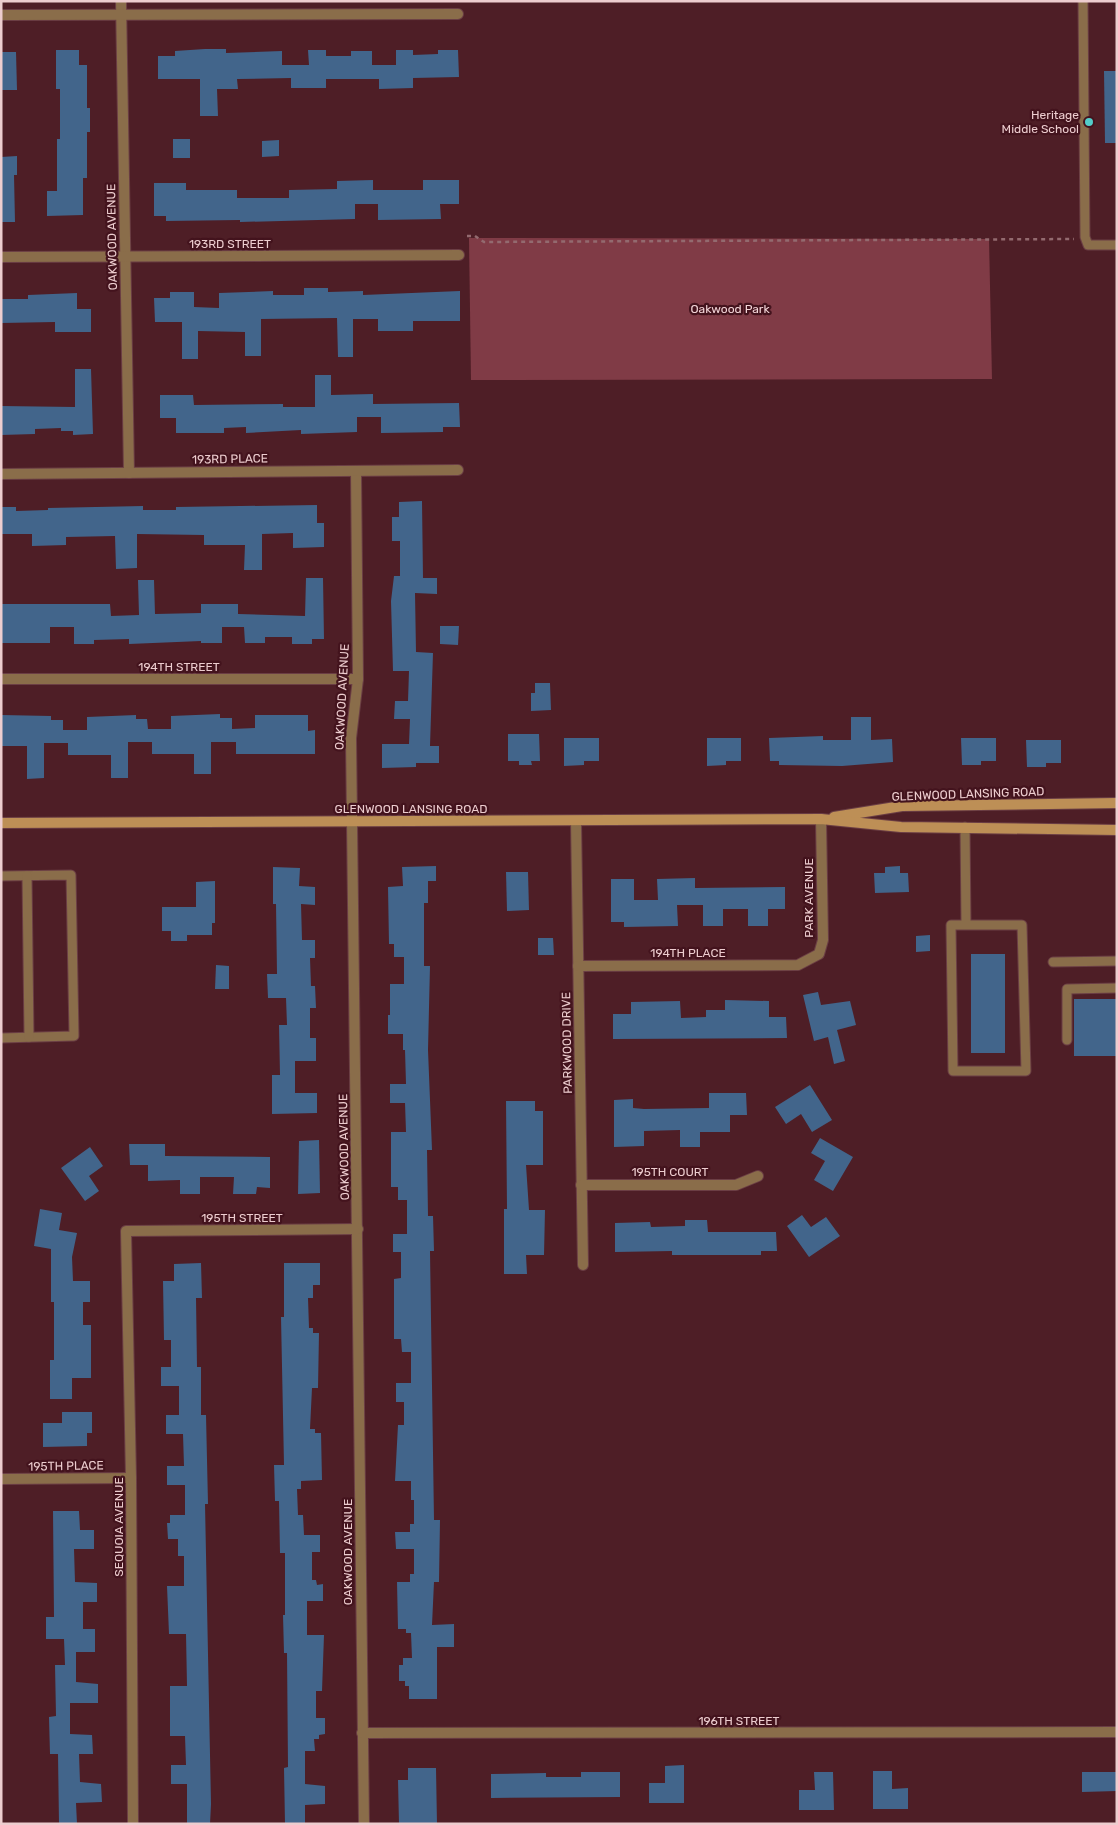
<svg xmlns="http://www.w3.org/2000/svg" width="1118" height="1825" font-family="Rubik,sans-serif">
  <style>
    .green { fill: #803b46 }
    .building { fill: #42658b }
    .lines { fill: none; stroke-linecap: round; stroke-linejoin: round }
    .service-casing { stroke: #6b3e44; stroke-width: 11 }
    .minor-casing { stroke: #6b3e44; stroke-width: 12 }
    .secondary-casing { stroke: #6b3e44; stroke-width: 12 }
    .path { stroke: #936a6f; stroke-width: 2.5; stroke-dasharray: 4 4; stroke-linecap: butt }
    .service { stroke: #8a6d4a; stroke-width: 9 }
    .minor { stroke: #8a6d4a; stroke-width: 10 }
    .secondary { stroke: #bd8f56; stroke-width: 10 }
    .poi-dot { fill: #53cdc9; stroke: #43131d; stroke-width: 2 }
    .labels { text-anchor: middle; stroke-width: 4.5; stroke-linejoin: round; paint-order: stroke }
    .poi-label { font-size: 12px; fill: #edcdcf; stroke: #43131d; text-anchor: end }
    .street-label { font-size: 12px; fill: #edcdcf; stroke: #43131d }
    .park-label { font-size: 12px; fill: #f3d5d8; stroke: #43131d }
  </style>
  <rect width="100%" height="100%" fill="#4e1e26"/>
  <path class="green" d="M469,238L989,239L992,379L471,380Z"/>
  <g class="building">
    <path d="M205,49H226V53L282,51V65H309L308,50H326V56H351V51H372V65H396V50H413V55L438,54V50H458L459,77L413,78V88L379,89V79H326V88H291V78L237,79L238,89H217L218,116H200V79H158V56H175V51Z"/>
    <path d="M56,50H79V65H87V108H90V132H87V178H83V215L47,216V191H57V139H60V89H56Z"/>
    <path d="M1,52H16L17,90H1Z"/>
    <path d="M1104,71H1117V143H1105Z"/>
    <rect x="173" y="139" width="17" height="19"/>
    <path d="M279,140V156L262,157V141Z"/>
    <path d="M17,156V175H14L15,222H1V157Z"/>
    <path d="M373,180V190H423V180H459V204H440L441,219L378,220V204H355V219L240,222V220L166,221V216H154V183H186V190H237V198H289V190L337,189V181Z"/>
    <path d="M304,288H328V292L363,291V295L460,291V321H413V331H378V319H353V357H338L337,318L261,319V356H245V332L198,331V359H182V322H155L154,298H170V292H194V307L219,308V293L273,291V295H304Z"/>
    <path d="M77,293V309H91V332H55V322L1,323V299H28V295Z"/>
    <path d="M75,369H91L93,434L73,435V431H61V428L35,429V434L1,435V406L75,407Z"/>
    <path d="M315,375H331V395L373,394V404L459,403L460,427H443V432L381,433V417H357V432L301,434V430L246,433V427L224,428V433H176V418H160V395H193L194,405L283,404V407H315Z"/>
    <path d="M422,501L423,578H437V594L415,593L416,652L433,653L430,746H439V763H416V767L382,768V744H409L410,719H394L395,701H408L409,671H393L391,601L394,576H400V541H392V517H399V502Z"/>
    <path d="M317,505V523H324V547L293,548V533L262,534V570H244L245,545H204V535L137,534V568L116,569L115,536L66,537V545L32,546V534H1V507H16V511L48,510V508L143,506V510H176V507Z"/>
    <path d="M306,578H323L324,639H312V644H292V637H265V643H245L244,627H222V643H201V641L129,644V639L94,640V644H74V627H50V643H1V604H110L111,616L139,615L138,580H154L155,614L201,613V604H238V614L305,616Z"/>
    <path d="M440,626H459L458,645L440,644Z"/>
    <path d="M535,683H550L551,710L531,711V693H535Z"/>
    <path d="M220,714V718H232V729L255,728V715H308V731L315,730V754H236V742H211V774H194V754H152V742H128V778H111V755H68V743H44V778L27,779V746H1V715L51,716V720H63V730H87V717L136,715V719H147L148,729H171V716Z"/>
    <path d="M851,717H871V740L892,739L893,762L842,766L779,765V761H770L769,738L823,736V740H851Z"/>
    <path d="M508,734H539L540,761H531L532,765H519V761H508Z"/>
    <path d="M564,738H599V761H584V765L564,766Z"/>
    <path d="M707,738H741V761H726V765L707,766Z"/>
    <path d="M961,738H996V761H981V765H962Z"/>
    <path d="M1026,740H1061V763H1046V767H1027Z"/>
    <path d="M436,866V881H428V903H424V966H430L428,1050L432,1150H427L428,1216H433L434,1251H430L434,1520H440L439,1582H434L432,1625L454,1624V1647H437V1699H409V1686H405V1681H399V1665H403V1658H412L411,1633H406V1629H398L397,1582H410V1574H414V1549H396L395,1532H410V1524H414V1500H411V1481H395L398,1425H404V1402H396V1383H411V1352H402L401,1339H394V1279L401,1278V1252H393V1234H407V1200H398V1187H391V1132H406L405,1103H390V1084H406L405,1050H403V1034H388V1015H390V984H404V957H394V944H389L388,887L403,886L402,867Z"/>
    <path d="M900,866V873H908L909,892L875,893L874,873H885V867Z"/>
    <path d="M273,867L300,868L299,886L315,887V905L301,904L302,940H315V958H310L311,986H315L316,1008H310V1038H316V1061H295V1093H317V1113L272,1114V1075H280L279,1025H287L286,998H268L267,974H277L276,904H273Z"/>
    <path d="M506,872H528L529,910L507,911Z"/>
    <path d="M695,878V888L785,887V909H768V926H748V909H723V926H703V905H677L678,926L624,927V922H611V879H634V900H658L657,879Z"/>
    <path d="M215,881V923H212V935H187V941H171V931H162V907H196V882Z"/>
    <path d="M930,935V951L916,952V936Z"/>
    <path d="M538,938H553L554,955H538Z"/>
    <rect x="971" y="954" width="34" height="99"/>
    <path d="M216,965L229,966V989H215Z"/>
    <path d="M818,992L821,1005L850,1001L856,1025L837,1030L845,1061L834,1064L828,1037L814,1041L803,995Z"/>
    <rect x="1074" y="999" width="43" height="57"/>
    <path d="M725,1000L769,1001V1017H786L787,1038L613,1039V1014H631V1002L680,1001L681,1018L706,1017V1010H725Z"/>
    <path d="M810,1085L832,1120L812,1132L801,1114L786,1124L775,1107Z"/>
    <path d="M709,1093H746L747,1115H730V1132H700V1147H680V1130L644,1131V1146L614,1147V1100L633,1099V1108L644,1109L709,1108Z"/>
    <path d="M506,1101H535V1111H543V1165H526L529,1210H545L544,1255H526L527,1274H504V1209H507Z"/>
    <path d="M820,1138L853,1157L833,1191L814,1180L825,1161L811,1153Z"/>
    <path d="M319,1140L320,1193L298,1194L299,1141Z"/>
    <path d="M129,1144H165V1156L270,1157V1188L257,1187L256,1194H233L234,1177H200V1194H180V1180L148,1181V1165H130Z"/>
    <path d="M90,1147L103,1166L89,1176L99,1191L85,1201L61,1168Z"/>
    <path d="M40,1209L62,1213L59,1230L77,1233L72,1257L73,1281H90V1302H83V1325H91V1378H72V1399H50V1360H54V1302H51V1249L34,1246Z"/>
    <path d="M802,1215L811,1227L826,1217L840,1236L809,1257L787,1226Z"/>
    <path d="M685,1220H707L708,1232H776L777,1251H761V1255H672V1251L615,1252V1223L650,1222L651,1227L685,1226Z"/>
    <path d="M201,1263L202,1298H196L197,1367H201V1415H206L208,1504H205L211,1804L210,1824H187V1784H171V1765H186L185,1736H170V1686H187L186,1634H169L167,1586H184V1556H178V1539H168L167,1523H170V1515H185V1485H167V1466H184L183,1434H166V1415H179V1386H161V1367H171V1340H164L163,1281H174V1264Z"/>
    <path d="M284,1263H320V1285H313V1298H308L309,1328H313V1333H319L318,1388H312L310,1429H315V1433H321L322,1480L301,1481V1489H297L298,1515H303L304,1535H320V1552H312V1580H316L317,1585L323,1584V1601H307V1635H324L322,1691H316V1718H325V1734L319,1735V1739H314L315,1751H305V1784L325,1786V1804L305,1805V1824H285L284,1768L288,1767L287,1653H284L283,1615H285V1553H280L279,1501H275L274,1465H284L281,1317H284Z"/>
    <path d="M62,1412H92V1433H87V1446L43,1447V1423H62Z"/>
    <path d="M53,1511H79L80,1530H94V1549H74L75,1582L97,1583V1602H83V1629H95V1652H76V1682L98,1684V1703H70V1734L92,1735L93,1754H79L80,1782L101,1784L102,1802L76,1803L77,1824H59L58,1754H50L49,1717L56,1716L55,1665H65L64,1639H46V1617H54Z"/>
    <path d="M684,1765V1803H649V1783H665V1766Z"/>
    <path d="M408,1768H436L437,1824H399L398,1780H408Z"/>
    <path d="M873,1771H892V1789L908,1788V1809H873Z"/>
    <path d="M581,1772H620V1797L491,1798V1774L546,1773V1777H581Z"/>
    <path d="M814,1772H833L834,1810H799V1790H815Z"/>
    <path d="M1082,1772H1117V1791L1082,1792Z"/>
  </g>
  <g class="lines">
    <defs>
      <g id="service">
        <path d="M1083,1L1085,237L1088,245H1117"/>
        <path d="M965,827L966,925H1022L1026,1071H953L951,925H966"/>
        <path d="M1,876L71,875L74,1036L1,1038"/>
        <path d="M27,876L29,1037"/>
        <path d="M1053,962L1117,961"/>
        <path d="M1067,1040V989L1117,988"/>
      </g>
      <g id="minor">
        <path d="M121,1L129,473"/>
        <path d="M1,15L458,14"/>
        <path d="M1,257L459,255"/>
        <path d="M356,471L358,679L351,738L364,1824"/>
        <path d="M1,474L458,470"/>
        <path d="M1,679H358"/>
        <path d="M576,821L583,1265"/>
        <path d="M578,966L798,965L819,954L823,940L821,819"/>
        <path d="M581,1185H736L758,1176"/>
        <path d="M1,1479L131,1478"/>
        <path d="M362,1733L1117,1732"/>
        <path d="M133,1824L131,1478L126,1231L358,1229"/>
      </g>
      <g id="secondary">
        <path d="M834,817L902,806L1117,803"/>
        <path d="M1,823L821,819L901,827L1117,830"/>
      </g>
    </defs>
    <use href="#service" class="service-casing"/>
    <use href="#minor" class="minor-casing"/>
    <use href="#secondary" class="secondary-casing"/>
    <path class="path" d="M467,236H475L484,242L1074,239"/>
    <use href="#service" class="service"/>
    <use href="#minor" class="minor"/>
    <use href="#secondary" class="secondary"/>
  </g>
  <circle class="poi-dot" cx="1089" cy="122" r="5"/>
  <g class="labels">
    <g class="poi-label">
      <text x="1079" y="119">Heritage<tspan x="1079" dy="14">Middle School</tspan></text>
    </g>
    <g class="street-label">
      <text transform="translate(112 237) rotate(-91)" y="4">OAKWOOD AVENUE</text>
      <text x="230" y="248">193RD STREET</text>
      <text transform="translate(230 459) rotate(-1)" y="4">193RD PLACE</text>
      <text x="179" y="671">194TH STREET</text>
      <text transform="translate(342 697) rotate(-87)" y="4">OAKWOOD AVENUE</text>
      <text transform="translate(968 794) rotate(-2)" y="4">GLENWOOD LANSING ROAD</text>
      <text x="411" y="813">GLENWOOD LANSING ROAD</text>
      <text transform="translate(809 898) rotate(-90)" y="4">PARK AVENUE</text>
      <text x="688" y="957">194TH PLACE</text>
      <text transform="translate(567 1043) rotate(-91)" y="4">PARKWOOD DRIVE</text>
      <text transform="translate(344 1147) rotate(-91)" y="4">OAKWOOD AVENUE</text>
      <text x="670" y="1176">195TH COURT</text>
      <text x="242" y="1222">195TH STREET</text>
      <text transform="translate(66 1466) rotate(-1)" y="4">195TH PLACE</text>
      <text transform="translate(119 1527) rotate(-90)" y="4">SEQUOIA AVENUE</text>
      <text transform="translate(348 1552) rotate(-90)" y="4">OAKWOOD AVENUE</text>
      <text x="739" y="1725">196TH STREET</text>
    </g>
    <g class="park-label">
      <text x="730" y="313">Oakwood Park</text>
    </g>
  </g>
  <rect width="1118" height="1825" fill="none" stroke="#edcdcf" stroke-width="5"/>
</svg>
